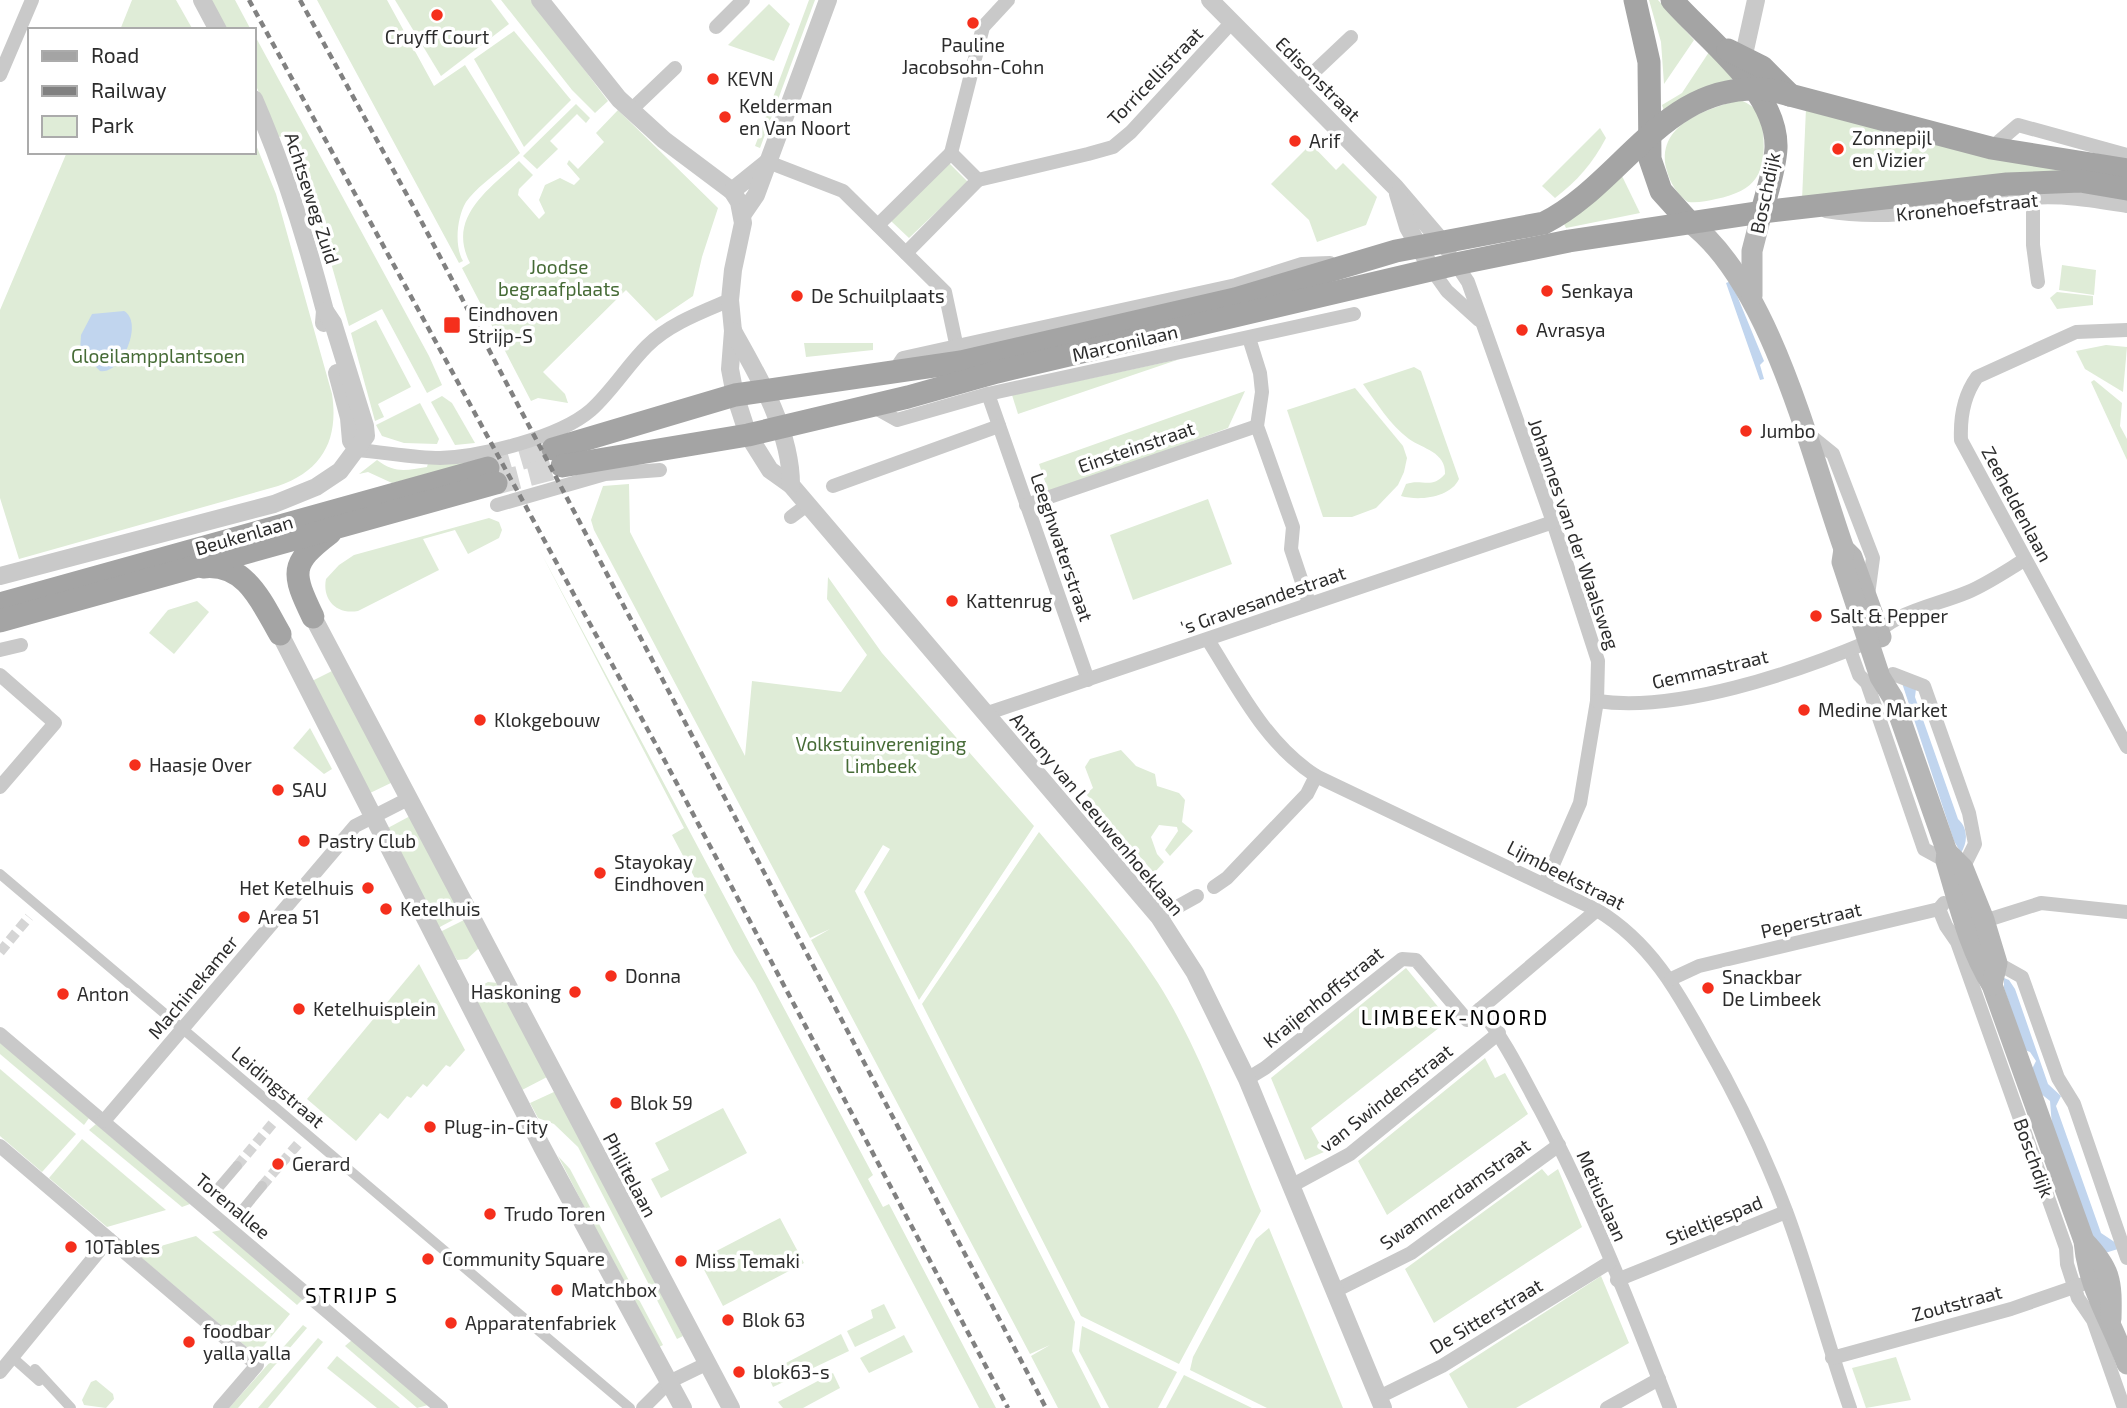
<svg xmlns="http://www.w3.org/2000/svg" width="2127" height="1408" font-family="'Exo 2',sans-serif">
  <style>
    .green { fill: #dfecd7 }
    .water { fill: #c1d5ee }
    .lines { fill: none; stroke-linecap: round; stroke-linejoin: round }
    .pedestrian-tunnel { stroke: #d5d5d5; stroke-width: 10; stroke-dasharray: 10 5; stroke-linecap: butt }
    .primary-tunnel { stroke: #d5d5d5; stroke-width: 23; stroke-dasharray: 23 11; stroke-linecap: butt }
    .pedestrian { stroke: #c9c9c9; stroke-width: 10 }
    .minor { stroke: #c9c9c9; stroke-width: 14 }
    .tertiary { stroke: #c9c9c9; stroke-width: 18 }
    .secondary { stroke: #b6b6b6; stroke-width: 21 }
    .primary { stroke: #a4a4a4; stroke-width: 23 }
    .rail { stroke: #818181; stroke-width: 4.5; stroke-dasharray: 7 5; stroke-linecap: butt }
    .poi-dot { fill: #f52f1c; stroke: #fff; stroke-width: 2.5 }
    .labels { text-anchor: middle; stroke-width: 7; stroke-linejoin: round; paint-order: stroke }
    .poi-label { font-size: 19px; fill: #2c2c2c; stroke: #fff; text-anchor: start }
    .street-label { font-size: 19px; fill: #2c2c2c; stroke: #fff }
    .park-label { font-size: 19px; fill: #466b36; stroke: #fff }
    .neighbourhood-label { font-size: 21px; letter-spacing: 2px; fill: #000; stroke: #fff }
  </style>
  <rect width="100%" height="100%" fill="#fff"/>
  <g class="green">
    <path d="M132,0H176L193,30H120Z"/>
    <path d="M210,0H235L251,30H226Z"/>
    <path d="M317,0H387L434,86L465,65L520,153C505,167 476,187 466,202C457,217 454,246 463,261L459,263Z"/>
    <path d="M395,0H491L509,24L441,76Z"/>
    <path d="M501,0H532L608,101L595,113L572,90Z"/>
    <path d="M809,0H815L760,148L755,146Z"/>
    <path d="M1649,0H1658L1694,40L1664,84L1661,42Z"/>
    <path d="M769,4L790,24L774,61L728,45Z"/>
    <path d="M514,31L571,100L524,147L474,59Z"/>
    <path d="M254,34L429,356L442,385L427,393L382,309L349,326L321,228L287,139L284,136L278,137L254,81Z"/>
    <path d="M1709,52L1732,78L1731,82L1664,111L1662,105L1682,93Z"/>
    <path d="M1740,100C1757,106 1762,117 1763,133C1767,173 1756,191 1716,199C1707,201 1698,203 1688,202C1678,195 1670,183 1667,171C1654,125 1706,109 1740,100Z"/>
    <path d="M576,104L590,118L586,123L577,114L550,141L558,149L537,169L523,156Z"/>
    <path d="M1806,108L2073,173L1802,200Z"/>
    <path d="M618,110L718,208L702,257L693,296L656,321L626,290L543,372L565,394L568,403L538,398L531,401L462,268L470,263C446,217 490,189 519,161L533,175L519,189L518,195L539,219L545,213L539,200L545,185L560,178L574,185L580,179L567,164L569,160L578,169L604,142L596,133Z"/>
    <path d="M1600,128L1606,138C1593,163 1577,181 1555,198L1542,186Z"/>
    <path d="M254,140L276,194L332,394C339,440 322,471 278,486L19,559L0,498V310L67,152H254Z"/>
    <path d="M1311,144L1336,170L1343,163L1377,197L1366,225L1317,242L1309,220L1271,184Z"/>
    <path d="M948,162L968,182L909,238L891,221Z"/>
    <path d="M1621,174L1640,213L1566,228L1564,224Z"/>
    <path d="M2062,265L2096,270L2094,295L2059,290Z"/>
    <path d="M2057,292L2093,296V305L2057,309L2050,298Z"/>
    <path d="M376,320L411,387L378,404L384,417L375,421L351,333Z"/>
    <path d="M804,343H873V350L806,357Z"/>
    <path d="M2106,345L2127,347L2123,392L2085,369L2076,351Z"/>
    <path d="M1180,359L1018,414L1012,395Z"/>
    <path d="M1414,367L1421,371L1459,479C1450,498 1419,501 1401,496L1406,484C1422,478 1431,490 1445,474C1446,452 1423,449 1409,439C1390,425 1376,402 1363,384Z"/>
    <path d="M2094,380L2122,403L2120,426L2127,439V460L2091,382Z"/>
    <path d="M1355,388L1403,446L1407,458L1404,472L1398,485L1376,508L1352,517H1323L1287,410Z"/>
    <path d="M1245,391L1228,428L1049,493L1039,464Z"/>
    <path d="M442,396L452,403L475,443L455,445L431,402Z"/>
    <path d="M420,403L439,439L437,444L404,443L382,436L376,425Z"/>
    <path d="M377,460C395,474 407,470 427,467L428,463L470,461L471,464L392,483L368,472L359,474Z"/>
    <path d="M629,484L630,532L745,756L752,681L841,692L867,655L827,599L828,577L882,653L1034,826L919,1000L864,892L890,849L883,845L855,891L1075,1322L1072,1351L1101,1408H1058L1031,1356L1050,1345L1030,1354L811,940L830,929L810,938L594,530L591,520L603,486Z"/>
    <path d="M1208,499L1232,564L1133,600L1110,535Z"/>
    <path d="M489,518L499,522L502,530L499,538L468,554L455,530L423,539L439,570L358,611C336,615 322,599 326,579L339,565L354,555Z"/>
    <path d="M540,551L873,1175L868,1179L883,1207L889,1204L996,1408H979L755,984L734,952L672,835L684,828Z"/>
    <path d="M197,601L209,612L174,654L149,633L168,610Z"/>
    <path d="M336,669L395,781L368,794L310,682Z"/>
    <path d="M310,728L332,769L324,774L293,748Z"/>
    <path d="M1121,750L1136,766L1155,774L1157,786L1179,793L1185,800L1182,822L1193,831L1170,856L1165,850L1178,831L1177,827L1159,825L1151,837L1157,854L1164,862L1154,873L1086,794L1093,788L1085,767L1090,759Z"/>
    <path d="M412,815L464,914L438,928L386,829Z"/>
    <path d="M1039,832C1080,881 1123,928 1158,983C1202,1053 1229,1135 1261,1211L1179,1364L1081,1316L922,1004Z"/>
    <path d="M466,919L478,940V949L467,959L457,960L440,932Z"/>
    <path d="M419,964L465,1050L450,1067L446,1065L427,1087L423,1084L411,1098L407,1096L388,1119L380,1113L356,1141L307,1099Z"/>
    <path d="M1406,968L1449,1020L1311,1128L1324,1152L1305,1160L1271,1078Z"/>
    <path d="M488,982L498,983L549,1076L522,1090L475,1000L479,987Z"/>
    <path d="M0,1042L89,1118L84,1125L0,1054Z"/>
    <path d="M1485,1058L1495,1078L1505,1073L1528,1114L1387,1215L1358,1161Z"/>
    <path d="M0,1069L76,1134L42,1172L0,1136Z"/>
    <path d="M556,1091L683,1336L677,1339L578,1147L554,1124L538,1118L530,1103Z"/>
    <path d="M723,1108L747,1153L661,1198L651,1179L669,1170L655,1143Z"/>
    <path d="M96,1124L190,1204L182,1207L89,1130Z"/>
    <path d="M82,1139L166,1210L107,1227L49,1178Z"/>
    <path d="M558,1156L570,1169L663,1345L657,1348Z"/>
    <path d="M1542,1169L1548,1176L1558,1169L1582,1227L1434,1323L1405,1269Z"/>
    <path d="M780,1218L804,1263L723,1306L699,1260Z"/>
    <path d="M1269,1228L1343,1408H1267L1190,1370L1193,1357L1256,1239Z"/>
    <path d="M221,1230L303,1299L297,1305L212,1232Z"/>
    <path d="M196,1236L290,1314L256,1355L136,1253Z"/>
    <path d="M1601,1276L1629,1343L1516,1408H1468L1449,1374Z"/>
    <path d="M884,1304L896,1328L855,1347L847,1331L873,1318L871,1310Z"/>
    <path d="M303,1325L307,1328L238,1408H229Z"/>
    <path d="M1082,1326L1177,1372L1158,1408H1109L1079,1351Z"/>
    <path d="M841,1334L849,1351L773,1387L767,1373Z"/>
    <path d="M904,1335L913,1352L869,1373L860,1358Z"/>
    <path d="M318,1338L323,1342L268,1408H258Z"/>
    <path d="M352,1340L428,1405L417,1408L345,1346Z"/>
    <path d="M337,1356L400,1408H377L327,1368Z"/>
    <path d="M1896,1357L1911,1400L1866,1408L1852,1368Z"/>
    <path d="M833,1373L840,1388L803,1408H783L778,1402Z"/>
    <path d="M1184,1375L1252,1408H1166Z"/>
    <path d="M96,1380L113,1394L114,1399L106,1408L84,1405L82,1400L91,1382Z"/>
  </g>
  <g class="water">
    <path d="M1731,281L1764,361L1760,365L1764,379L1760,380L1726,283Z"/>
    <path d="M124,311C144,322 122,375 100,371L80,351L81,335L92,314Z"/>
    <path d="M1902,683L1916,689L1915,697L1958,819C1968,828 1968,842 1961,853L1954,841Z"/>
    <path d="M2004,978L2009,980L2015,989L2048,1084L2061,1096L2056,1106L2101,1233L2116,1243L2118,1249L2105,1253L2086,1226L2052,1126L2050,1101L2040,1093L2032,1069L2036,1061L2030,1052L2025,1050L2004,988Z"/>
  </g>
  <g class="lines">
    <g class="pedestrian-tunnel">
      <path d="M0,952L29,917"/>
      <path d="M237,1166L273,1123"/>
      <path d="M262,1186L298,1144"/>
    </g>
    <g class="primary-tunnel">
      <path d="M488,468L553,449"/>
      <path d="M496,483L562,466"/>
    </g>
    <g class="pedestrian">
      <path d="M0,874L630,1408"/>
      <path d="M214,1193L237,1166"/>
      <path d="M239,1214L262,1186"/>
      <path d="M12,1357L39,1381"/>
      <path d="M35,1369L71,1408"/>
    </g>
    <g class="minor">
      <path d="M716,27L743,0"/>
      <path d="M0,75L32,0"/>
      <path d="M1297,88L1351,37"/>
      <path d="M631,110L675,68"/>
      <path d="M1991,148L2018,125L2127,155"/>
      <path d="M951,153L983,27L1008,0"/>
      <path d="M951,153L978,180"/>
      <path d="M768,162L843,191L945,292L957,348"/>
      <path d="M978,180L1088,154L1113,147L1131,132L1232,22"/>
      <path d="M2033,197V245L2038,282"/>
      <path d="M1826,211C1895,223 1961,205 2030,198C2062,195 2096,201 2127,206"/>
      <path d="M878,225L951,153"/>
      <path d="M906,253L978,180"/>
      <path d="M1456,264L1468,282L1553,522L1598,661L1597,701L1580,803L1545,883"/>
      <path d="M1432,270L1447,291L1479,320"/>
      <path d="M2127,330L2076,332L1977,377C1964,395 1960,418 1961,440L2127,747"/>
      <path d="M1249,338L1260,373L1262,392L1257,426L1293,527L1291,549L1309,603"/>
      <path d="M893,373L903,358L1236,285L1302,264L1330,263"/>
      <path d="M988,394L1088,680"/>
      <path d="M872,406L897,420L988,394L1354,314"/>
      <path d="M1807,433L1833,454L1873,558L1868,595"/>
      <path d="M356,450C384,452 412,458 440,458C481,457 560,437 591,410C612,391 627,366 647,346C669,324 702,312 730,300"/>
      <path d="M833,486L999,426"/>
      <path d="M497,505L605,474L660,470"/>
      <path d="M1026,505L1257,426"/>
      <path d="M791,517L807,505"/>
      <path d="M1208,640C1239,689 1266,744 1316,776L1597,910C1650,942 1677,990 1706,1043C1737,1097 1764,1153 1786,1211C1810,1275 1827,1343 1850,1408"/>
      <path d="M0,650L21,645"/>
      <path d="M1850,650L1859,675L1867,683L1924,849L1946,861"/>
      <path d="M1893,674L1924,686L1969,813L1975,844L1963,868"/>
      <path d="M0,675L55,723L0,787"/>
      <path d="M1597,701C1677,713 1794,673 1868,642C1893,611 1932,607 1968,592C1987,584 2006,571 2024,560"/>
      <path d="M985,714L1553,522"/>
      <path d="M1214,887L1227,878L1307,794L1316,776"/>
      <path d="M1939,909L1946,926L1957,942L2066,1248L2067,1264L2078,1298L2093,1320L2124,1408"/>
      <path d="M1159,917L1197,896"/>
      <path d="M1978,923L2041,903L2127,912"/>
      <path d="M1997,963L2022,977L2058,1078L2074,1104L2127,1258"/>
      <path d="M1671,979L1699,966L1939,909L1944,903"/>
      <path d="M1480,1009C1505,1040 1521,1074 1540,1109C1591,1205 1631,1307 1670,1408"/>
      <path d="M0,1034L441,1408"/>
      <path d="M1247,1079L1265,1068L1402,959L1416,960L1467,1020L1597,910"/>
      <path d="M104,1121L355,826L408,799"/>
      <path d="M0,1146L257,1365L220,1408"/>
      <path d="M1291,1186L1350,1154L1499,1033"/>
      <path d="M1617,1280L1786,1212"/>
      <path d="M1335,1291L1411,1253L1559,1145"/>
      <path d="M1832,1358L2011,1309L2083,1284"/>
      <path d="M0,1372L109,1239"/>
      <path d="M1379,1397L1442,1366L1610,1262"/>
      <path d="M643,1408L669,1382L706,1364"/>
      <path d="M1607,1408L1659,1379"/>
    </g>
    <g class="tertiary">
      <path d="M202,0L218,30"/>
      <path d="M540,0L619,99L664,140L732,191L739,202L743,223L733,270L730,300L733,331L730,369L735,395L748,435L770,470L791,485L1159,917L1195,973L1247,1079L1383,1408"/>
      <path d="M1210,0L1395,187L1448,249"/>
      <path d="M1741,68L1756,0"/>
      <path d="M254,99C284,168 306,238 325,311L324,323"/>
      <path d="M732,191L768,162"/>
      <path d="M1398,194L1408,227L1432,270"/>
      <path d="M743,214L756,195L828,0"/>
      <path d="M733,331C759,377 791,431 791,485"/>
      <path d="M337,373L349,418L351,441L356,447"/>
      <path d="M0,576L274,504L316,487L340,471L366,436L365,426L333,323L325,311"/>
      <path d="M313,617L731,1408"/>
      <path d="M280,634L542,1147L683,1408"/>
    </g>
    <g class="secondary">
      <path d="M1689,222C1771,283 1810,453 1844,549L1852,557L1881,637"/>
      <path d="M1752,296V251L1762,212"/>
      <path d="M1844,549L1842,562L1880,677L1893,698L1947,852L1946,861C1958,901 1969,949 1992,985L2084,1241C2088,1288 2111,1320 2127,1364"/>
      <path d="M1947,852L1963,868L1984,920L1997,963L1992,985"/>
      <path d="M2084,1241C2111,1269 2112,1281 2111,1319"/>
    </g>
    <g class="primary">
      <path d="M1635,0L1649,62L1650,159L1661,191L1689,222"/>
      <path d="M1672,0C1706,39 1778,91 1776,148C1775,169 1767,191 1762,212"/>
      <path d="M1728,50L1762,67L1790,95"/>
      <path d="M553,449L735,395L961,362L1235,299L1396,251L1544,223C1625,182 1665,78 1771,90L1991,148L2127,170"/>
      <path d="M562,466L748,435L908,397L997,372L1456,264L1569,241L1762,212L2007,184L2080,181L2127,189"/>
      <path d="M203,567C246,562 262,603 280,634"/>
      <path d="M0,604L488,468"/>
      <path d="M313,617C292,573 289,564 330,533"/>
      <path d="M0,621L496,483"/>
    </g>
    <g class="rail">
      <path d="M249,0L666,763L1008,1408"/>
      <path d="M300,0L418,215L1046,1408"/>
    </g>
  </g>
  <g class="poi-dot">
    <circle cx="437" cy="15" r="7"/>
    <circle cx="973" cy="23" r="7"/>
    <circle cx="713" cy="79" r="7"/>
    <circle cx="725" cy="117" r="7"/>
    <circle cx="1295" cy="141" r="7"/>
    <circle cx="1838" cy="149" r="7"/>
    <circle cx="1547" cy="291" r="7"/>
    <circle cx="797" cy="296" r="7"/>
    <rect x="443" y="316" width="18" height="18" rx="3.5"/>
    <circle cx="1522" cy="330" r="7"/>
    <circle cx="1746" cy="431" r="7"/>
    <circle cx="952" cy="601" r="7"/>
    <circle cx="1816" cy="616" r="7"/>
    <circle cx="1804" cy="710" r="7"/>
    <circle cx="480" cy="720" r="7"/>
    <circle cx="135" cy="765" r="7"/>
    <circle cx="278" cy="790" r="7"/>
    <circle cx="304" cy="841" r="7"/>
    <circle cx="600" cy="873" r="7"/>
    <circle cx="368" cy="888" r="7"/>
    <circle cx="386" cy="909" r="7"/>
    <circle cx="244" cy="917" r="7"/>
    <circle cx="611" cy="976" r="7"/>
    <circle cx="1708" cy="988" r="7"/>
    <circle cx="575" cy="992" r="7"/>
    <circle cx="63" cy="994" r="7"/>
    <circle cx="299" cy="1009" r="7"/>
    <circle cx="616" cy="1103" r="7"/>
    <circle cx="430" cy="1127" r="7"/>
    <circle cx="278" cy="1164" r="7"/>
    <circle cx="490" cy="1214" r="7"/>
    <circle cx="71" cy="1247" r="7"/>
    <circle cx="428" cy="1259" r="7"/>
    <circle cx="681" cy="1261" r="7"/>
    <circle cx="557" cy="1290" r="7"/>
    <circle cx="728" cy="1320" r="7"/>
    <circle cx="451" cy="1323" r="7"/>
    <circle cx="189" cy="1342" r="7"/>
    <circle cx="739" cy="1372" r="7"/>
  </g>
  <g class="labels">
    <g class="poi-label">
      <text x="437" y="44" text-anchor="middle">Cruyff Court</text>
      <text x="973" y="52" text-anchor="middle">Pauline<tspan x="973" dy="22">Jacobsohn-Cohn</tspan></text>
      <text x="727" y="86">KEVN</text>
      <text x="739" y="113">Kelderman<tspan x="739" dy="22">en Van Noort</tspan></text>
      <text x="1852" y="145">Zonnepijl<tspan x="1852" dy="22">en Vizier</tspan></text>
      <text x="1309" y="148">Arif</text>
      <text x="1561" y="298">Senkaya</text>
      <text x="811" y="303">De Schuilplaats</text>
      <text x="468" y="321">Eindhoven<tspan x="468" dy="22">Strijp-S</tspan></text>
      <text x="1536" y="337">Avrasya</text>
      <text x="1760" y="438">Jumbo</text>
      <text x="966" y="608">Kattenrug</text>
      <text x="1830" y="623">Salt &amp; Pepper</text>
      <text x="1818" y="717">Medine Market</text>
      <text x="494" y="727">Klokgebouw</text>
      <text x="149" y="772">Haasje Over</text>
      <text x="292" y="797">SAU</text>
      <text x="318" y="848">Pastry Club</text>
      <text x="614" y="869">Stayokay<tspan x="614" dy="22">Eindhoven</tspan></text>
      <text x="354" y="895" text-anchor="end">Het Ketelhuis</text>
      <text x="400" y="916">Ketelhuis</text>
      <text x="258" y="924">Area 51</text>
      <text x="625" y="983">Donna</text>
      <text x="1722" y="984">Snackbar<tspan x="1722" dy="22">De Limbeek</tspan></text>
      <text x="561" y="999" text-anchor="end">Haskoning</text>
      <text x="77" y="1001">Anton</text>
      <text x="313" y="1016">Ketelhuisplein</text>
      <text x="630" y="1110">Blok 59</text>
      <text x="444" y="1134">Plug-in-City</text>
      <text x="292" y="1171">Gerard</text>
      <text x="504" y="1221">Trudo Toren</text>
      <text x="85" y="1254">10Tables</text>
      <text x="442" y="1266">Community Square</text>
      <text x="695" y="1268">Miss Temaki</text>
      <text x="571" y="1297">Matchbox</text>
      <text x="742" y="1327">Blok 63</text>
      <text x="465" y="1330">Apparatenfabriek</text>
      <text x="203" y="1338">foodbar<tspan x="203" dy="22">yalla yalla</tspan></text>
      <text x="753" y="1379">blok63-s</text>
    </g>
    <g class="street-label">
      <text transform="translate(1155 76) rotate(-46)" y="7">Torricellistraat</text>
      <text transform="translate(1318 79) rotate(45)" y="7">Edisonstraat</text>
      <text transform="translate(1765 193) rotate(-78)" y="7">Boschdijk</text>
      <text transform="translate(312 198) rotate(72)" y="7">Achtseweg Zuid</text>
      <text transform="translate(1967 207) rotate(-6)" y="7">Kronehoefstraat</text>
      <text transform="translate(1125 343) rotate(-13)" y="7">Marconilaan</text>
      <text transform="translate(1136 447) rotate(-19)" y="7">Einsteinstraat</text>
      <text transform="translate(2017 504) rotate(62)" y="7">Zeeheldenlaan</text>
      <text transform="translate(1574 534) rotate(71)" y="7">Johannes van der Waalsweg</text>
      <text transform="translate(244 535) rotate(-16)" y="7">Beukenlaan</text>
      <text transform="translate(1062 547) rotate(71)" y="7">Leeghwaterstraat</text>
      <text transform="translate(1263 600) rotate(-19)" y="7">'s Gravesandestraat</text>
      <text transform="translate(1710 669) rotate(-13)" y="7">Gemmastraat</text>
      <text transform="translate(1097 814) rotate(50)" y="7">Antony van Leeuwenhoeklaan</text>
      <text transform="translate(1566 875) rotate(27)" y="7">Lijmbeekstraat</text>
      <text transform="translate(1811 920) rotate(-13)" y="7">Peperstraat</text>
      <text transform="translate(193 987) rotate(-50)" y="7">Machinekamer</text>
      <text transform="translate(1323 997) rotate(-39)" y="7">Kraijenhoffstraat</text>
      <text transform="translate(278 1087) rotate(40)" y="7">Leidingstraat</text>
      <text transform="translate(1386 1098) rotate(-38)" y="7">van Swindenstraat</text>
      <text transform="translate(2034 1158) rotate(70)" y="7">Boschdijk</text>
      <text transform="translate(630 1175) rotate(62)" y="7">Philitelaan</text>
      <text transform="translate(1455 1194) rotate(-35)" y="7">Swammerdamstraat</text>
      <text transform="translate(1602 1196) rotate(66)" y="7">Metiuslaan</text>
      <text transform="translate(233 1206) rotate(40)" y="7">Torenallee</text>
      <text transform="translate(1714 1220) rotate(-22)" y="7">Stieltjespad</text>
      <text transform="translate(1957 1303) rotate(-15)" y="7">Zoutstraat</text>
      <text transform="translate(1486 1316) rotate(-31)" y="7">De Sitterstraat</text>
    </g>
    <g class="park-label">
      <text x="559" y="274">Joodse<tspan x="559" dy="22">begraafplaats</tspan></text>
      <text x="158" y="363">Gloeilampplantsoen</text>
      <text x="881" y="751">Volkstuinvereniging<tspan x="881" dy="22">Limbeek</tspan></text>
    </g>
    <g class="neighbourhood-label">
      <text x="1455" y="1025">LIMBEEK-NOORD</text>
      <text x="352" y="1303">STRIJP S</text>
    </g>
  </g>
  <rect x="28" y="28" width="228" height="126" fill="#ffffff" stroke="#ababab" stroke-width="2"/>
  <rect x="42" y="51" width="35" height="10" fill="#a4a4a4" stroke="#ababab" stroke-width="2"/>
  <text x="91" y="63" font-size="21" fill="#2c2c2c">Road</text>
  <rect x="42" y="86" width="35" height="10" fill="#818181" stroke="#ababab" stroke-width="2"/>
  <text x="91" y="98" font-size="21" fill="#2c2c2c">Railway</text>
  <rect x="42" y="116" width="35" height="21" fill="#dfecd7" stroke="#ababab" stroke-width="2"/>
  <text x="91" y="133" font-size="21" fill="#2c2c2c">Park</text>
</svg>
